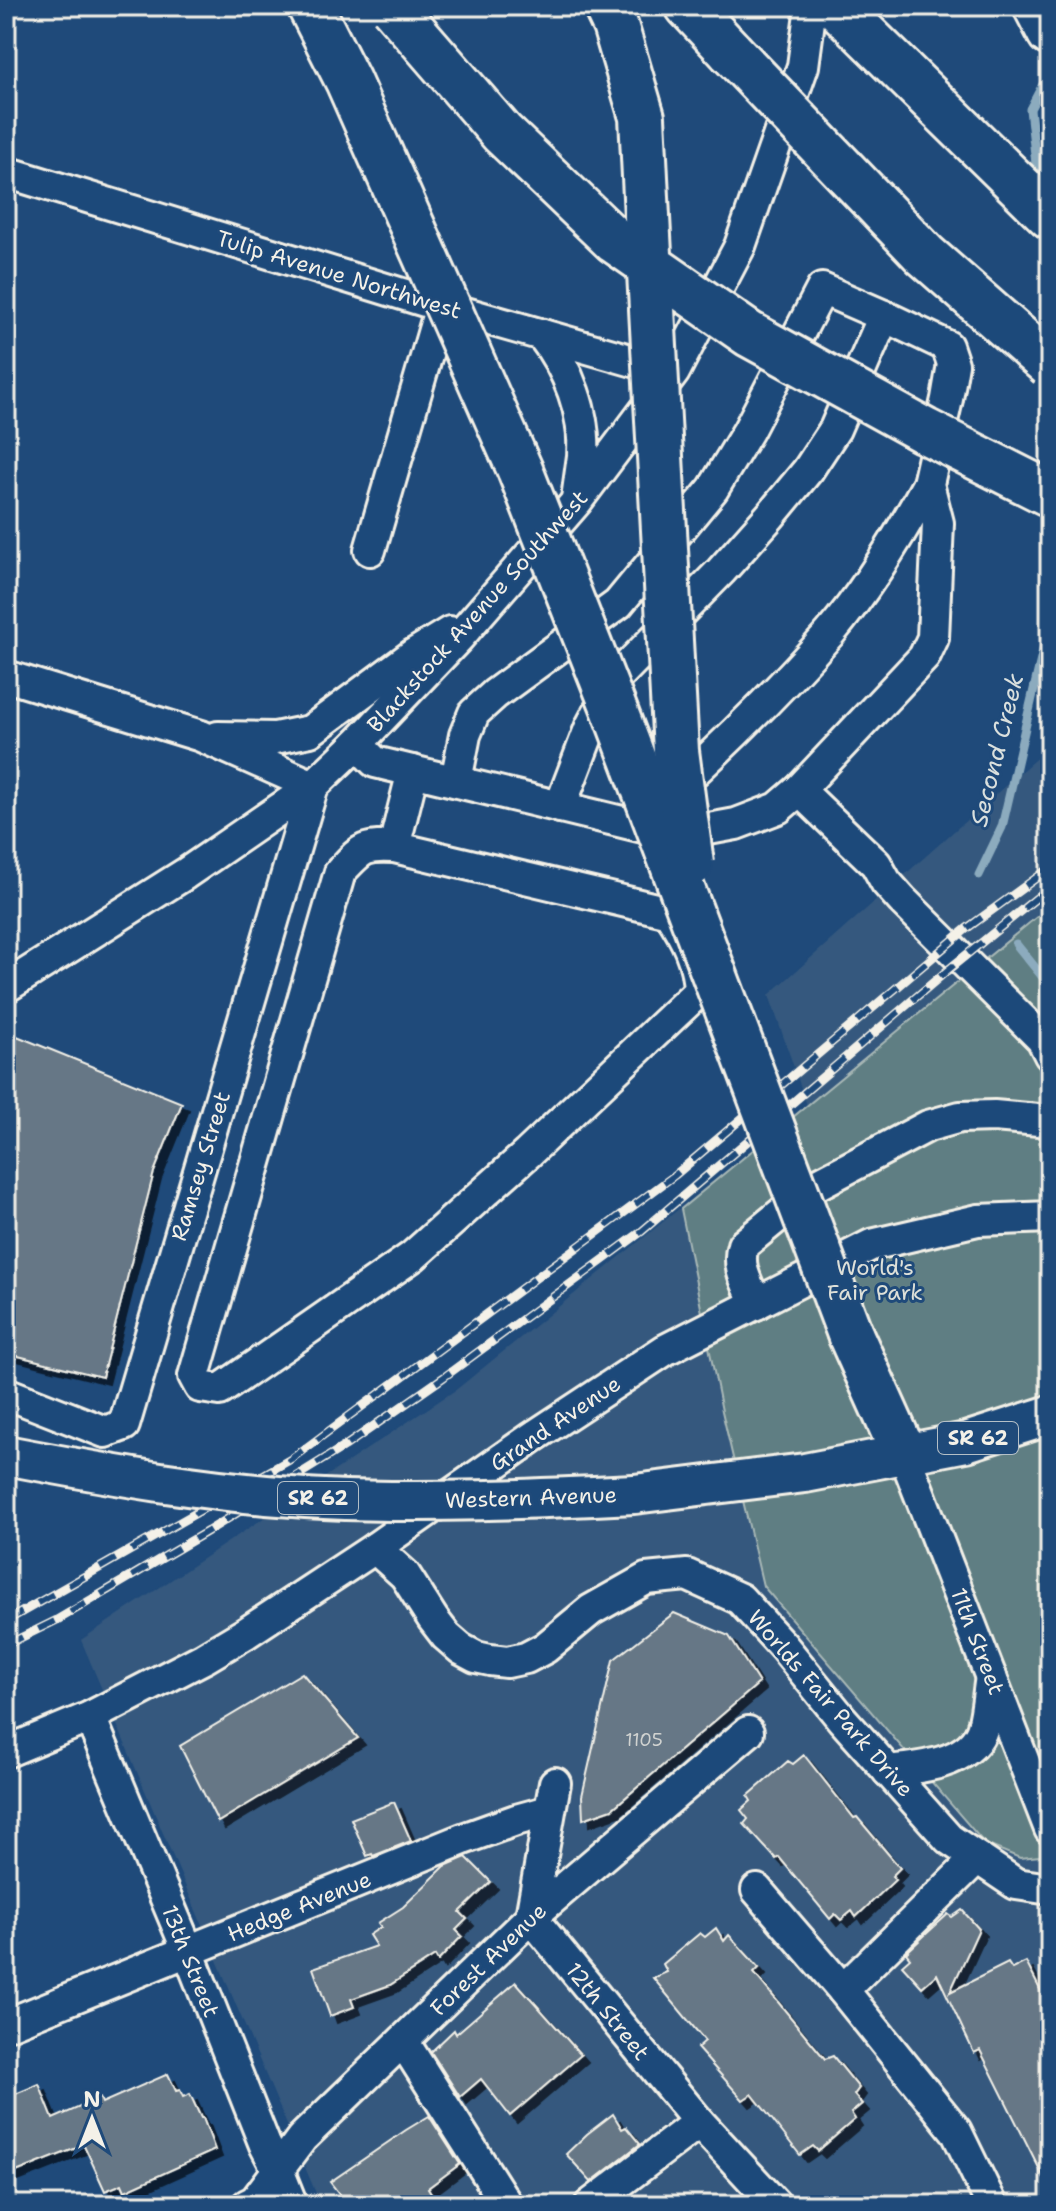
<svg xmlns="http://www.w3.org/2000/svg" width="1056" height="2211" font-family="'Shantell Sans',sans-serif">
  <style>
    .built { fill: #34587e }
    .green { fill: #5e7e83; stroke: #a9b8b6; stroke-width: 2 }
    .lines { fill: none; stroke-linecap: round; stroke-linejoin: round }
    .stream { stroke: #8cabbe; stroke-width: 9 }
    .building { fill: #667786; stroke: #f4f1e8; stroke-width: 2; filter: url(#shadow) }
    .minor-casing { stroke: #f4f1e8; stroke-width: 36 }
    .major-casing { stroke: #f4f1e8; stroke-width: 44 }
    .highway-casing { stroke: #f4f1e8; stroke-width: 50 }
    .minor { stroke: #1f4a7a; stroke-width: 30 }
    .major { stroke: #1f4a7a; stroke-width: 38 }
    .highway { stroke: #1f4a7a; stroke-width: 44 }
    .rail-casing { stroke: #f4f1e8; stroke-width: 9 }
    .rail { stroke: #1f4a7a; stroke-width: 6; stroke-dasharray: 18; stroke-linecap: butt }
    .major-bridge-casing { stroke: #f4f1e8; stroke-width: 44; stroke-linecap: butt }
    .highway-bridge-casing { stroke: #f4f1e8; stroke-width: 50; stroke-linecap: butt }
    .major-bridge { stroke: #1f4a7a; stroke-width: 38 }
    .highway-bridge { stroke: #1f4a7a; stroke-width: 44 }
    .labels { text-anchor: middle; stroke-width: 6; stroke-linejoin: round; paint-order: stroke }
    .number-label { font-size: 18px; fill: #d0d2d0 }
    .shield { fill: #1f4a7a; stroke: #b4bfc7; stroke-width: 2 }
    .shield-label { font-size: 20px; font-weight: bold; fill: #f4f1e8 }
    .street-label { font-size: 22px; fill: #f4f1e8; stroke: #1f4a7a }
    .park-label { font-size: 22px; fill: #dee0d9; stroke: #1f4a7a }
    .water-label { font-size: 24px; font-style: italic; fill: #dae0de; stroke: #1f4a7a }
  </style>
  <defs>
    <filter id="shadow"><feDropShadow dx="7" dy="7" stdDeviation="0" flood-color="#0009"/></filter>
  </defs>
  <rect width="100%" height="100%" fill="#1f4a7a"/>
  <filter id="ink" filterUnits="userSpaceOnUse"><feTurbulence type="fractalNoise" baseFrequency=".0125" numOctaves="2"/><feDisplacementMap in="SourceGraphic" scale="16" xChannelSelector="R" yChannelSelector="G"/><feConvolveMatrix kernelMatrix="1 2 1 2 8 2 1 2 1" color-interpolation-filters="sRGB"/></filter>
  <g filter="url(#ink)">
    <path class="built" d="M1050,746V2205H321L81,1640L457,1389L807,1105L769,995Z"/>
    <path class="green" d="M1050,906V1855L1020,1858L985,1844L763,1586L722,1411L681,1209Z"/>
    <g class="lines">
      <g class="stream">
        <path d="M1038,182L1030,109L1050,71"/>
        <path d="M1044,228L1050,286"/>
        <path d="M979,875L1002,827L1048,629L1050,507"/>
        <path d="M1016,944L1050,986"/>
      </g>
    </g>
    <g class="building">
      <path d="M12,1034L182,1103L154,1172L102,1377L6,1353V1049Z"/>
      <path d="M674,1613L729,1636L759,1683L612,1809L583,1819L582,1796L613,1660Z"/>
      <path d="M302,1673L358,1738L218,1822L180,1746Z"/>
      <path d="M804,1755L854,1818L857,1817L900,1868L892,1876L895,1880L856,1917L852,1911L841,1920L835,1914L830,1919L779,1857L776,1859L744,1824L748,1819L741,1810L751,1801L748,1796L788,1761L793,1764Z"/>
      <path d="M394,1802L411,1841L373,1856L372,1854L367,1856L351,1819Z"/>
      <path d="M466,1857L491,1882L460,1912L467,1919L456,1930L462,1936L438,1961L435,1956L390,1985L351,1999L354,2007L330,2016L313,1968L376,1946L369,1935L381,1927L378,1923L403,1907L445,1866Z"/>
      <path d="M962,1910L979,1929L950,1992L1008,1963L1012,1969L1026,1962L1050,2009V2190L980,2050L974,2053L937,1974L922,1987L902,1965L910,1958L906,1953L924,1936L948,1914L952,1917Z"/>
      <path d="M716,1928L724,1941L729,1935L759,1968L754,1973L825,2059L833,2056L859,2088L854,2095L862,2104L851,2113L855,2119L818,2151L813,2146L800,2155L752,2094L743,2100L697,2048L705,2041L653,1978L667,1972L663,1964L700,1933L705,1937Z"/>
      <path d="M516,1982L581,2055L510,2116L481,2079L460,2097L431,2052L454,2030L456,2034Z"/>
      <path d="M168,2074L176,2091L180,2090L183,2097L190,2094L201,2118H203L215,2150L125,2191L122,2184L105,2191L84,2145L6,2176V2098L39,2084L53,2119L100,2098L102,2103Z"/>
      <path d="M613,2114L622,2129L626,2127L640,2144L591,2182L566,2154L587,2134Z"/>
      <path d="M429,2116L460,2164L428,2188L439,2205H348L330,2182L406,2130Z"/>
    </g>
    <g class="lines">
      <defs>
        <g id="minor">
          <path d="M6,172L441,306L672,372"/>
          <path d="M542,335C568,368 586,414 583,456C581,471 579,485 577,499"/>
          <path d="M370,550L441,306"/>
          <path d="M6,676L201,736L313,786L124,1425L105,1432L6,1393"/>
          <path d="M218,737L275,738L310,731L414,654L450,632"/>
          <path d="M357,744L375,762L676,835L736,824L778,808L799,790L924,657L933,638L938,523L928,484L947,399L953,364L947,346L884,316L822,289L748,431L713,489L618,604L495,694L474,713L465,735L456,781"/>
          <path d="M799,790L876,864L886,882L902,900L1042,1039L1050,1055"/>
          <path d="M670,794C726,743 780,690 830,633C868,588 900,535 928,484"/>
          <path d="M560,807L591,726L617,677L721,571L770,516L808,470L835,429L884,316"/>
          <path d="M394,847L669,912C686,938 698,960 699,991L527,1154L413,1256L220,1390L200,1387L194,1376L340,872C361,850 362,845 394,847L413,771"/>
          <path d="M6,987L185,874L313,786L357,744L459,637L577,501L674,372L740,246L803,66L811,6"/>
          <path d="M756,1304C748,1284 736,1267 743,1245L816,1185L928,1126L960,1117L994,1116L1050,1121"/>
          <path d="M904,1454L1050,1829"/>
          <path d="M375,1548L405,1575L433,1619L446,1636L461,1649L476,1657L490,1660L507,1662L526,1658L545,1648L591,1610L646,1579L687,1575L740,1599L783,1646L842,1719L949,1839L1016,1884L1050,1889"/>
          <path d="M90,1717L188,1951L265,2145L278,2170L292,2205"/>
          <path d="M6,1752L90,1717L204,1658L246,1633L375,1548L533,1437L665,1350L871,1245L978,1220L1050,1217"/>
          <path d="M888,1771C918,1768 967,1764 981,1732C987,1718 988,1693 991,1677"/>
          <path d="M555,1783L531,1917L699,2122L776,2205"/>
          <path d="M977,1858L843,1990L956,2131L992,2205"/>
          <path d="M757,1890L843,1990"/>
          <path d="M6,2025L463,1839L516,1820L549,1811"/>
          <path d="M403,2041L507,2205"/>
          <path d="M247,2205L255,2201L302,2138L531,1917L748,1732"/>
          <path d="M590,2205L699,2122"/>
        </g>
        <path id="major" d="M634,1494L805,1473L966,1442L1050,1415"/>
        <g id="highway">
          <path d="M606,6L615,25L642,117L647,217"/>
          <path d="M688,6L731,52"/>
          <path d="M836,6L1050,216"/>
          <path d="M1036,6L1050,33"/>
          <path d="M850,1334L904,1454"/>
        </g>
      </defs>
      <use href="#minor" class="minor-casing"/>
      <use href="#major" class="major-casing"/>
      <use href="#highway" class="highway-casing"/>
      <use href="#minor" class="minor"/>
      <use href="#major" class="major"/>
      <use href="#highway" class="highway"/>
      <defs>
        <g id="rail">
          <path d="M6,1621L291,1459L675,1175L966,929L1050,868"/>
          <path d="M6,1645L57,1620L208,1531L345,1446L444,1377L641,1232L949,969L1050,887"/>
        </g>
      </defs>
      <use href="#rail" class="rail-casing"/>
      <use href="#rail" class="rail"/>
      <defs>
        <path id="major-bridge" d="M6,1455C110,1475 218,1494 324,1499C427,1504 531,1499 634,1494"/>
        <g id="highway-bridge">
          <path d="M310,6L348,81L520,470L613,706L850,1334"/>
          <path d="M392,6L502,133L615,241L749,334L925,431L1050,494"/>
          <path d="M731,52L925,255L1050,365"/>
          <path d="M647,217L676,751L691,864"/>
        </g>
      </defs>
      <use href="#major-bridge" class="major-bridge-casing"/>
      <use href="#highway-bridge" class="highway-bridge-casing"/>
      <use href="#major-bridge" class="major-bridge"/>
      <use href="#highway-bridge" class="highway-bridge"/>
    </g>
  </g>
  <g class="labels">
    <g class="number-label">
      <text x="644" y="1746">1105</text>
    </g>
    <g class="shield">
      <rect x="938" y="1422" width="80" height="32" rx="6"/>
      <rect x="278" y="1482" width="80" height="32" rx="6"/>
    </g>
    <g class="shield-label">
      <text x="978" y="1445">SR 62</text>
      <text x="318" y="1505">SR 62</text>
    </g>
    <g class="street-label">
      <text transform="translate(339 274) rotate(17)" y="8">Tulip Avenue Northwest</text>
      <text transform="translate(477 611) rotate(-48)" y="8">Blackstock Avenue Southwest</text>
      <text transform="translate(200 1166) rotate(-73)" y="8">Ramsey Street</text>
      <text transform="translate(555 1423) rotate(-34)" y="8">Grand Avenue</text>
      <text transform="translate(531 1497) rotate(-2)" y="8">Western Avenue</text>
      <text transform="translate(978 1641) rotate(69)" y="8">11th Street</text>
      <text transform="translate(831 1703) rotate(49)" y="8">Worlds Fair Park Drive</text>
      <text transform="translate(299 1906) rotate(-22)" y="8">Hedge Avenue</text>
      <text transform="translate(488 1959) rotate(-44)" y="8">Forest Avenue</text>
      <text transform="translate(191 1961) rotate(68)" y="8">13th Street</text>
      <text transform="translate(608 2011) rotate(51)" y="8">12th Street</text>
    </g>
    <g class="park-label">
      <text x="875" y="1275">World's<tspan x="875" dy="25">Fair Park</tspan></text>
    </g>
    <g class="water-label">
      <text transform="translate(997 750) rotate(-76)" y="8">Second Creek</text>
    </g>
  </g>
  <rect width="1056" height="2211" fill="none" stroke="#1f4a7a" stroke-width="32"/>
  <rect x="16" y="16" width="1024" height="2179" fill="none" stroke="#f4f1e8" stroke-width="3" filter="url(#ink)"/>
  <g transform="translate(92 2119)" stroke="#1f4a7a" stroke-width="6" paint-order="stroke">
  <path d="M0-6L14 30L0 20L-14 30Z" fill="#f4f1e8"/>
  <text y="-12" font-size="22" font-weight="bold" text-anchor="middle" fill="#f4f1e8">N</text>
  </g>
</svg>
